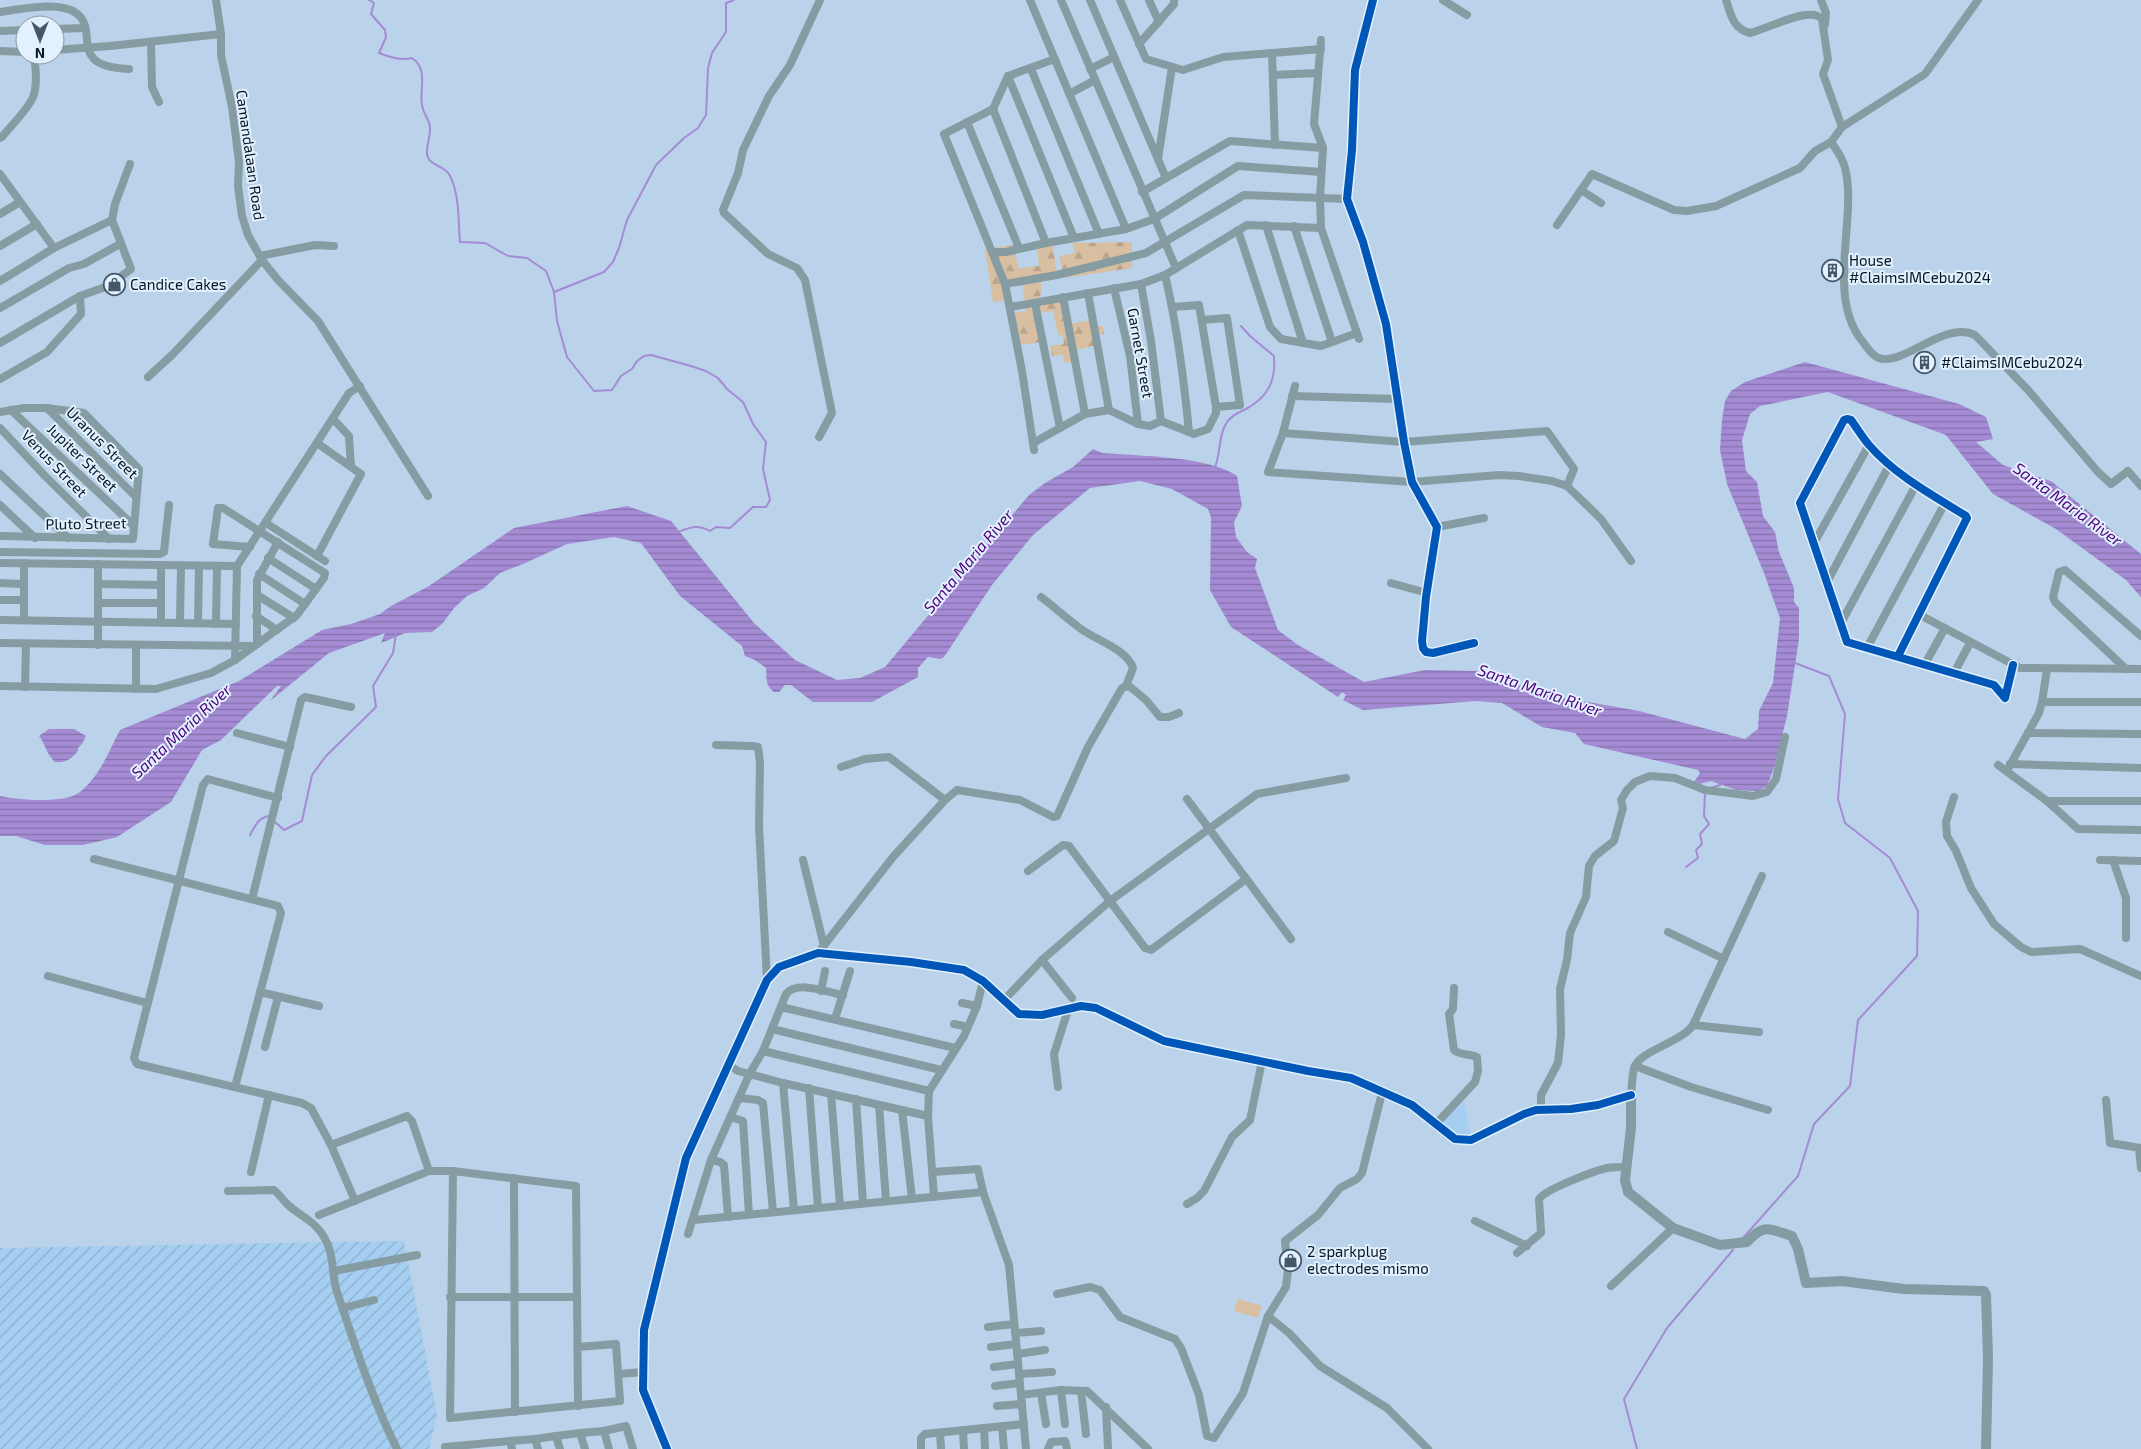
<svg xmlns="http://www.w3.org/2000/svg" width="2141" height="1449" font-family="'Exo 2',sans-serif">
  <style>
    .built { fill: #a5cef1 }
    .industrial { fill: url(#industrial-furrows) }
    .green { fill: #d9bfa2 }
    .forest { fill: url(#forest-firs) }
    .water { fill: url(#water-rules) }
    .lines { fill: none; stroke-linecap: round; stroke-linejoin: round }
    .stream { stroke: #a48bd4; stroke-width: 2 }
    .street { stroke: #859ca3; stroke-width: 8 }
    .secondary { stroke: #829ca4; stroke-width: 10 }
    .cycleway-casing { stroke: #e3f1fe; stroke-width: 11 }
    .cycleway { stroke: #0057b8; stroke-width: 8 }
    .labels { text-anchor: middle; stroke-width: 4; stroke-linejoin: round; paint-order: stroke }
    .street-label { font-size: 15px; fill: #051625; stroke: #e3f1fe }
    .poi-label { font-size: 15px; fill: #051625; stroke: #e3f1fe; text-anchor: start }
    .water-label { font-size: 16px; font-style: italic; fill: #4d007c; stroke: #e3f1fe }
  </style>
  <defs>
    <pattern id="industrial-furrows" width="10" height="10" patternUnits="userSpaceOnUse" patternTransform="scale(1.25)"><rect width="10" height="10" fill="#a5cef1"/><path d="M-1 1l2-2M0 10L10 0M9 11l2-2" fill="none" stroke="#8db0ce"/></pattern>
    <pattern id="forest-firs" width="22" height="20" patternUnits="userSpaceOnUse" patternTransform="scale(1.25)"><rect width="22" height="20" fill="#d9bfa2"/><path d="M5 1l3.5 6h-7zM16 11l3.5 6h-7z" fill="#b9a38b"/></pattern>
    <pattern id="water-rules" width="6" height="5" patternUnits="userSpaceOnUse" patternTransform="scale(1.25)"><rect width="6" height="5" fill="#a48bd4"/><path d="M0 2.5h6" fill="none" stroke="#8471ac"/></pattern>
  </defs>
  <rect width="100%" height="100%" fill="#bad3ea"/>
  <path class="built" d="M1463,1100L1471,1135L1456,1134L1436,1119Z"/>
  <path class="industrial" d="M404,1241L437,1415L429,1449H0V1248Z"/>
  <path class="green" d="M1238,1299L1262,1306L1258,1318L1234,1311Z"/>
  <g class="forest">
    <path d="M1132,242V268L1064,278L1059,256L1075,253L1072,243Z"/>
    <path d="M1014,245L1018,268L1039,266L1037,247L1053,245L1057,275L1040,277L1042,292L1035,303L1042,342L1019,345L1014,313L1026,311L1022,282L1005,284L1007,300L993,302L985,249Z"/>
    <path d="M1063,297L1068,324L1093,320L1098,326H1103L1104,335L1095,332L1097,345L1073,351L1075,361L1064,363L1063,355L1052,356L1050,346L1064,344L1062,335H1058L1053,311L1041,313L1039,303Z"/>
  </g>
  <g class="water">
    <path d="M1805,362L1959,404L1986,417L1993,439L1976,442L2003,465L2051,481L2141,554V597L2126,580L2056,529L1993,494L1946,435L1828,392L1760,406L1750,414L1742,440L1746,471L1757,482L1763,516L1775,532L1779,552L1794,588V602L1799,608V639L1787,716L1774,768L1767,786L1759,791L1736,790L1711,781L1699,784L1694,782L1700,773L1698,770L1584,744L1575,733L1542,727L1502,703L1476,701L1363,710L1343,700L1346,695L1342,692L1338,697L1231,627L1210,590L1211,517L1208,509L1172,489L1140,481L1090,488L1033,535L992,585L944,657L941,659L928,657L918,668V677L872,702H813L791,685H785L779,692H774C765,685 767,679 766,668L755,660L745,656L742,646L680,596L641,543L614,537L567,544L523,564L500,573L484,588L467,596L455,607L442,624L432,632L405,633L381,643L385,633L329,653L270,701L281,686H277L221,740L202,750L171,802L117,837L83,845H45L16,836H0V796C18,800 66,804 80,792C100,776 109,751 120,730L239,681L322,630L351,624L380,614L391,606L429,586L514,528L627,506L671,521L754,623L795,660L837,680L860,678L885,667L1029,495L1045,483L1073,467L1093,449L1102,453C1137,456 1210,456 1237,476L1242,506L1234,522L1236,537L1247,552L1257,559L1255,568L1278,630L1298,645L1364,682L1425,670L1476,671L1548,695L1639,711L1745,739L1758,729L1759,711L1773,683L1780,618L1764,573L1727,484L1720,450L1722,420L1725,401L1731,391L1745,382Z"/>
    <path d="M49,729H74L86,736L82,744L78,748V751C71,759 66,763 55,762C46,754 46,745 39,736Z"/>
  </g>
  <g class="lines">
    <g class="stream">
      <path d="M369,0L374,3L371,14L385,30L386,37L379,53C390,57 400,61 412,58C429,69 419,90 422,105C423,113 429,119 430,127C431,136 426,145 427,154C428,165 443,165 449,174C460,194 458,220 460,242L485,243L508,256L527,258L546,271L554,292L557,321L567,357L594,391L612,390L621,376L632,369L637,361L644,356L651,355L691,366L706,371L718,378L727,389L743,402L753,424L766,442L763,469L770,500L766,507H753L730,528L716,527L710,531C698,524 691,527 678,532"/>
      <path d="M554,292L604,272L613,262L619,248L627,220L656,165L684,138L698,128L706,115L708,68L712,53L726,32V3L734,0"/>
      <path d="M1215,467C1221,453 1218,435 1227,422C1231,416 1239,412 1246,409C1268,397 1276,381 1274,356L1250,336L1241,326"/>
      <path d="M1711,788L1723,784"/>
      <path d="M274,821L284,830L302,821L312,775L326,756L376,707L373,686L393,653L396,634"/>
      <path d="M250,835C255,826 258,818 269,816"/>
      <path d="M1686,867L1698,858L1696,850L1702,844L1700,834L1709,824L1704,816L1705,793"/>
      <path d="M1743,1238L1798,1176L1814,1124L1850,1086L1858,1020L1917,956L1918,911L1890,858L1845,823L1838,799L1845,714L1829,676L1795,663"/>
      <path d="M1637,1449L1624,1399L1667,1328L1733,1250"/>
    </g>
    <g class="street">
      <path d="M216,0L221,34V55L232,107L239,162L238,186L242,216L248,235L262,260L278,280L318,321L428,496"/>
      <path d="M1030,0L1126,229"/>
      <path d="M1061,0L1176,268"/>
      <path d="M1090,0L1166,178"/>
      <path d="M1120,0L1146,59L1183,70L1223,57L1321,49"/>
      <path d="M1149,0L1159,22"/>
      <path d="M1373,0L1355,70L1352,150L1347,199L1363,242L1386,324L1404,442L1412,482L1437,527L1426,597L1422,641L1423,648L1426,652L1433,653L1474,643"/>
      <path d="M1443,0L1467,15"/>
      <path d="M1726,0C1731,15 1733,29 1750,33C1767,29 1811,5 1822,19L1828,60L1823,74L1842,127"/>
      <path d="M1821,0L1826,13L1825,25"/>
      <path d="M0,12C19,9 60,1 76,13C101,31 65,66 129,69"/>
      <path d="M55,29L85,28"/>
      <path d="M0,31L25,30"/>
      <path d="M1321,40L1314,124L1323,148L1320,198L1321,228L1359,339"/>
      <path d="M151,42L152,87L159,102"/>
      <path d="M1139,44L1174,4V0"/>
      <path d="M55,50L110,46L221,34"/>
      <path d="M0,51L25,52"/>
      <path d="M1272,53L1275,145"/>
      <path d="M1031,69L1099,234"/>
      <path d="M1090,69L1114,57"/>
      <path d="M1273,75L1318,73"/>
      <path d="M1008,76L1074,238"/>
      <path d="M1069,94L1095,80"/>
      <path d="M993,109L1046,243"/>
      <path d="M967,122L1019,248"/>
      <path d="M0,138L2,137C10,127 29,108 33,97C37,88 37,63 32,55"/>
      <path d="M1831,142C1838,152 1844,160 1846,172C1856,224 1826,298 1863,342C1867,348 1873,356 1879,358C1902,367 1945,320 1975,335L2028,390L2098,472L2111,484L2128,471L2141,486"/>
      <path d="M1158,159L1172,67"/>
      <path d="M0,174L54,248"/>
      <path d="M1581,190L1601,203"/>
      <path d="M1142,192L1230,141L1323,148"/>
      <path d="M0,214L20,202"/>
      <path d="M1266,225L1303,343"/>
      <path d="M1557,225L1592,174L1674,210L1687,211L1716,206L1800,168L1815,151L1831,142L1842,127L1925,74L1978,0"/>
      <path d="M1294,226L1332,342"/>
      <path d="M1238,230L1270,327L1281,339L1321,346L1357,333"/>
      <path d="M0,246L37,224"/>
      <path d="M993,252H1006L1046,243L1126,229L1154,219L1238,166L1321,172"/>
      <path d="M260,256L315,245L334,246"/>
      <path d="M1165,275C1177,326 1184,379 1189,432"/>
      <path d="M0,281L54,248L112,220"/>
      <path d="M1005,284L1057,275L1146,253L1244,195L1347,199"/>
      <path d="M1141,284L1151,341L1161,421"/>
      <path d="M1114,288L1130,356L1138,424"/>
      <path d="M1088,293L1109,410"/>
      <path d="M1063,297L1085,414"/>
      <path d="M1035,303L1060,428"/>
      <path d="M1010,307L1141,284L1165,275L1247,225L1321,228"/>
      <path d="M0,308L69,268L84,264L120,244"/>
      <path d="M1202,320L1227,318L1240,405L1216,407"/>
      <path d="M0,343L80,296L108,286L131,269L112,220L115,204L130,164"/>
      <path d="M148,377L172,355L262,260"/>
      <path d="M0,379L47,352L81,314L80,296"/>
      <path d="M1295,386L1283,433L1268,472L1412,482L1499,475L1519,476L1552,481L1567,486"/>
      <path d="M1292,396L1397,399"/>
      <path d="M47,408L136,497"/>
      <path d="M11,410L134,526"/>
      <path d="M0,412L24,408H47L84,413L139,469L133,539L0,536"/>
      <path d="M333,419L349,436L351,466"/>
      <path d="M0,428L45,476L109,539"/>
      <path d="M1283,433L1404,442L1547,431L1574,469L1567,486L1601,519L1631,561"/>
      <path d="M819,437L832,413L805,280L797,268L768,254L724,213L723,210L738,173L743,150L769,96L790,65L820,0"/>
      <path d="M317,443L361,474L317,556"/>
      <path d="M1033,443L1085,414L1109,410L1138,424L1150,426L1161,421L1194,434L1208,429L1216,413V407L1199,305L1173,307"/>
      <path d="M1034,450L1022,371L1005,284L944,134L993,109L1008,76L1055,59"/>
      <path d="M0,474L68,538"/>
      <path d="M0,505L35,538"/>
      <path d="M266,523L325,561"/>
      <path d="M1437,527L1484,518"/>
      <path d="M1814,543L1869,445"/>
      <path d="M0,552L160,554L164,552L169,505"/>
      <path d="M268,558L316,589"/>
      <path d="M0,563L237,566"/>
      <path d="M24,563V620"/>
      <path d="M259,574L305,604"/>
      <path d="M1827,582L1890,464"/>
      <path d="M0,583L23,584"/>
      <path d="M1391,583L1427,593"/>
      <path d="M98,584L161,585"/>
      <path d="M257,595L294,618"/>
      <path d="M1041,597C1056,608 1069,621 1084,631C1099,641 1127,650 1133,668L1126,686"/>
      <path d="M0,600H24"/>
      <path d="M98,603H161"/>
      <path d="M1920,615L2020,668L2141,669"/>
      <path d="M256,616L277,630"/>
      <path d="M0,620L236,624"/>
      <path d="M161,623V566"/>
      <path d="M180,623L181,566"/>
      <path d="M198,623L199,566"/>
      <path d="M1841,623L1916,485"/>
      <path d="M216,624L217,566"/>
      <path d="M0,643L254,646"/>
      <path d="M257,644V580L278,542"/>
      <path d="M98,645V564"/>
      <path d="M1867,648L1945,503"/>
      <path d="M1898,656L1967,518L1966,516C1932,495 1895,475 1869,445C1862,437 1857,428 1851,420L1847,419L1844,420L1800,503L1847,642L1994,685L2005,698L2013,665"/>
      <path d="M235,660L237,566L349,393L360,386"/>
      <path d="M1925,664L1945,628"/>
      <path d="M2126,669L2055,602L2053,597L2059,572L2065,570L2141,636"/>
      <path d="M1954,673L1970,643"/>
      <path d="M0,686L156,689L211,673L235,660L297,615L324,578L325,573L223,508H218L213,544L250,547"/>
      <path d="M25,687L26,644"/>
      <path d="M136,689V645"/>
      <path d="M2042,702H2141"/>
      <path d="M237,733L290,747"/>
      <path d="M2028,733L2141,734"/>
      <path d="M716,745L752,746L758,747L760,763L759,826L767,980"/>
      <path d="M2010,764L2141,768"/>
      <path d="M1998,765L2047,801L2078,829L2141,830"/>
      <path d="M841,767L865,759L889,757L945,800"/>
      <path d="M2009,767L2039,713L2042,702L2047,669"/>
      <path d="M1954,797L1946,822L1947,836L1956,851L1971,888L1994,924L2021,947L2031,952L2080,949L2141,976"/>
      <path d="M278,798L208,779L203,785L134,1058L137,1064L302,1103L311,1108L331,1145L355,1201"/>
      <path d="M1187,799L1291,939"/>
      <path d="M2047,801H2141"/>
      <path d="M94,859L278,906L281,913L235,1087"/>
      <path d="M803,860L824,946"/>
      <path d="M2100,860L2141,861"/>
      <path d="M2113,860L2126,898V938"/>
      <path d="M1028,871L1063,845L1069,846L1145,948L1151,950L1246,879"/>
      <path d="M252,899L301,700L305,697L351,707"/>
      <path d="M1668,932L1724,959"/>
      <path d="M818,953L893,857L945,800L957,790L1020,800L1053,817L1057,816L1088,747L1122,688L1129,686L1146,700L1160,717H1169L1179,713"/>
      <path d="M1042,960L1072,998"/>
      <path d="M48,976L147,1003"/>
      <path d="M821,991L825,971"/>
      <path d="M260,992L319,1006"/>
      <path d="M1004,1000L1042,960L1110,901L1257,794L1346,778"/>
      <path d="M962,1003L977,1006"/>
      <path d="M781,1007L955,1048"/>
      <path d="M835,1019L850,971"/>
      <path d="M954,1024L968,1027"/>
      <path d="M1693,1025L1762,876"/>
      <path d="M772,1029L941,1070"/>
      <path d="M265,1047L278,997"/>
      <path d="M763,1051L929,1091"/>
      <path d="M729,1065L738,1071L783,1083L928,1116"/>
      <path d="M1635,1066L1691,1087L1768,1110"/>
      <path d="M783,1083L794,1210"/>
      <path d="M1058,1087L1054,1054L1068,1010"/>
      <path d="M809,1088L818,1208"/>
      <path d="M831,1094L840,1206"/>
      <path d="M1631,1095C1632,1086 1632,1076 1634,1068C1640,1050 1681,1043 1693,1025L1759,1032"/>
      <path d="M740,1098L758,1100L763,1103L773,1212"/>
      <path d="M856,1099L863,1203"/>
      <path d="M2106,1100L2110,1143L2141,1148"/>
      <path d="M879,1105L886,1201"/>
      <path d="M902,1110L912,1199"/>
      <path d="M1541,1110V1095L1558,1063L1561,1035L1560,989L1567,960L1570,933L1586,897L1589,866L1595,856L1614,841L1623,808L1621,800L1627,790L1635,782L1650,776L1675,778L1705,790L1753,796L1767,792L1776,779L1785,737"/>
      <path d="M730,1117L743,1121L749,1214"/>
      <path d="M1435,1125L1475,1082L1478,1071L1477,1057C1469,1053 1461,1056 1454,1050L1449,1014L1453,1009L1454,988"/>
      <path d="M331,1145L407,1116L412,1121L429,1171"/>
      <path d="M2139,1148L2141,1168"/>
      <path d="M711,1160L720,1162L724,1165L728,1217"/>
      <path d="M251,1172L269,1095"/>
      <path d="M932,1172L978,1169L983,1192L1009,1265L1021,1395L1061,1390L1087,1391L1148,1449"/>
      <path d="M514,1178L515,1412"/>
      <path d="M228,1191L274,1190C279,1194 283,1200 287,1204C300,1216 315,1221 324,1237C335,1255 331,1273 337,1292C355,1345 372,1399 397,1449"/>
      <path d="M934,1197L928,1116L929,1091L964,1036L977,1006L983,981"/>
      <path d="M1187,1204L1197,1198L1204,1191L1232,1137L1250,1120L1262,1061"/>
      <path d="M319,1215L429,1171H453"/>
      <path d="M694,1220L983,1192"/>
      <path d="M1475,1221L1527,1246"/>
      <path d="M688,1234L711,1160L750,1073L763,1051L786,994C798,980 826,992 843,995"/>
      <path d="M1517,1253L1541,1233L1539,1199C1546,1189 1594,1171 1607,1168C1613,1167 1620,1167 1627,1167"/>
      <path d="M334,1271L417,1255"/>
      <path d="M1611,1286L1673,1228"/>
      <path d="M1057,1294L1090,1287L1100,1290L1120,1317L1175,1339L1181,1348L1199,1395L1207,1436L1214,1438L1243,1393L1268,1316L1286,1287L1288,1270L1285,1241L1318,1215L1340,1188L1357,1179L1362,1173L1382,1093"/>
      <path d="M450,1297H577"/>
      <path d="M343,1308L374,1300"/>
      <path d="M1268,1316L1289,1333L1320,1366L1387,1408L1428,1449"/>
      <path d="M988,1327L1014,1324"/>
      <path d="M1015,1333L1041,1331"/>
      <path d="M577,1347L616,1344L620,1401L450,1418L453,1171L576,1186L578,1406"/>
      <path d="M991,1347L1016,1344"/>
      <path d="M1017,1354L1045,1350"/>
      <path d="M994,1367L1018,1364"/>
      <path d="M619,1374L643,1372"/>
      <path d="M1019,1374L1052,1372"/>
      <path d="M995,1386L1020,1383"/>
      <path d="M1061,1390L1065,1424"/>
      <path d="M1081,1391L1086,1434"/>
      <path d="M1041,1393L1046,1424"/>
      <path d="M1021,1395L1026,1449"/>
      <path d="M997,1406L1022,1404"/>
      <path d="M1106,1407L1108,1449"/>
      <path d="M1002,1426L1004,1449"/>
      <path d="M984,1428L985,1449"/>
      <path d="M963,1430L964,1449"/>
      <path d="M580,1433L604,1431"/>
      <path d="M940,1433L941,1449"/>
      <path d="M535,1439L556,1436"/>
      <path d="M445,1447L510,1441"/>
      <path d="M512,1449L510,1441L535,1439L538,1449"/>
      <path d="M560,1449L556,1436L580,1433L585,1449"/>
      <path d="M609,1449L604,1431L626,1426L633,1449"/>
      <path d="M921,1449V1438L925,1434L1024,1424"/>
      <path d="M1048,1449L1051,1442L1065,1441L1067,1449"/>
    </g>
    <path class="secondary" d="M667,1449L643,1390L644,1330L686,1158L767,980L779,967L818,953L911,962L964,970L983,981L1019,1014L1042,1015L1081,1006L1096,1008L1164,1041L1308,1071L1351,1078L1412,1105L1455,1139L1471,1140L1524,1114L1536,1110L1571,1109L1598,1105L1631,1095V1128L1625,1180L1628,1192L1673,1228L1720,1245L1747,1242C1764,1223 1769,1229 1792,1236L1798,1249L1806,1283L1842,1281L1904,1289L1984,1291L1986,1295L1988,1358L1986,1449"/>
    <defs>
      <g id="cycleway">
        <path d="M1373,0L1355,70L1352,150L1347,199L1363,242L1386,324L1404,442L1412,482L1437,527L1426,597L1422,641L1423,648L1426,652L1433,653L1474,643"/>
        <path d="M1898,656L1967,518L1966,516C1932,495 1895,475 1869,445C1862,437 1857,428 1851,420L1847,419L1844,420L1800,503L1847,642L1994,685L2005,698L2013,665"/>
        <path d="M667,1449L643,1390L644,1330L686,1158L767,980L779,967L818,953L911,962L964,970L983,981L1019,1014L1042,1015L1081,1006L1096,1008L1164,1041L1308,1071L1351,1078L1412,1105L1455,1139L1471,1140L1524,1114L1536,1110L1571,1109L1598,1105L1631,1095"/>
      </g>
    </defs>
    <use href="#cycleway" class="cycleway-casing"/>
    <use href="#cycleway" class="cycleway"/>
  </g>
  <defs>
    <symbol id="building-ring" viewBox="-11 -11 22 22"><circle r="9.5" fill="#e3f1fe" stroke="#44586a" stroke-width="1.5"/><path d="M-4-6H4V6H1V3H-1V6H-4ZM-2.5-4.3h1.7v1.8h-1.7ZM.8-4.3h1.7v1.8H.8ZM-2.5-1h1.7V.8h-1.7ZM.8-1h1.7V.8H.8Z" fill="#44586a"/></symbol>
    <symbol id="shop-ring" viewBox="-11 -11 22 22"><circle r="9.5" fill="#e3f1fe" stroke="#44586a" stroke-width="1.5"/><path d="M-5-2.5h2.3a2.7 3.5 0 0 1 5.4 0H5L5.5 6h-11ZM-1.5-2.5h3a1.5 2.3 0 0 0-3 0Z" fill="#44586a"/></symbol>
  </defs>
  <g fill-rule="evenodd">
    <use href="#building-ring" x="1820" y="258" width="25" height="25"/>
    <use href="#shop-ring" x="102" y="272" width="25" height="25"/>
    <use href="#building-ring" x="1912" y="350" width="25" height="25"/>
    <use href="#shop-ring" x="1278" y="1248" width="25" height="25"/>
  </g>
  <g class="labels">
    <g class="street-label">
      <text transform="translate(250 155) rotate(82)" y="5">Camandalaan Road</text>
      <text transform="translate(1140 353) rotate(80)" y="5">Garnet Street</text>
      <text transform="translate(102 443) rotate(45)" y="5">Uranus Street</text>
      <text transform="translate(82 458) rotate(44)" y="5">Jupiter Street</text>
      <text transform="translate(54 464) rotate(46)" y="5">Venus Street</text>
      <text transform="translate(86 524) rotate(-1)" y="5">Pluto Street</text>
    </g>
    <g class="poi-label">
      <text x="1849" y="266">House<tspan x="1849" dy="17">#ClaimsIMCebu2024</tspan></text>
      <text x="130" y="290">Candice Cakes</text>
      <text x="1941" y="368">#ClaimsIMCebu2024</text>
      <text x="1307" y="1257">2 sparkplug<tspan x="1307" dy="17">electrodes mismo</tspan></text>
    </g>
    <g class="water-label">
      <text transform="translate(2068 504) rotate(36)" y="6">Santa Maria River</text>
      <text transform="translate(968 561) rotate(-50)" y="6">Santa Maria River</text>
      <text transform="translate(1540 690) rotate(19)" y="6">Santa Maria River</text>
      <text transform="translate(181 731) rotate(-43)" y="6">Santa Maria River</text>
    </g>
  </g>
  <g transform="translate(40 40) rotate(180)"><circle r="24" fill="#e3f1fe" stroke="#8a99a7"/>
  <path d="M0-4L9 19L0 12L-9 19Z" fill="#44586a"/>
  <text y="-8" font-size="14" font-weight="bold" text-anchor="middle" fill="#051625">N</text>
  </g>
</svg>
